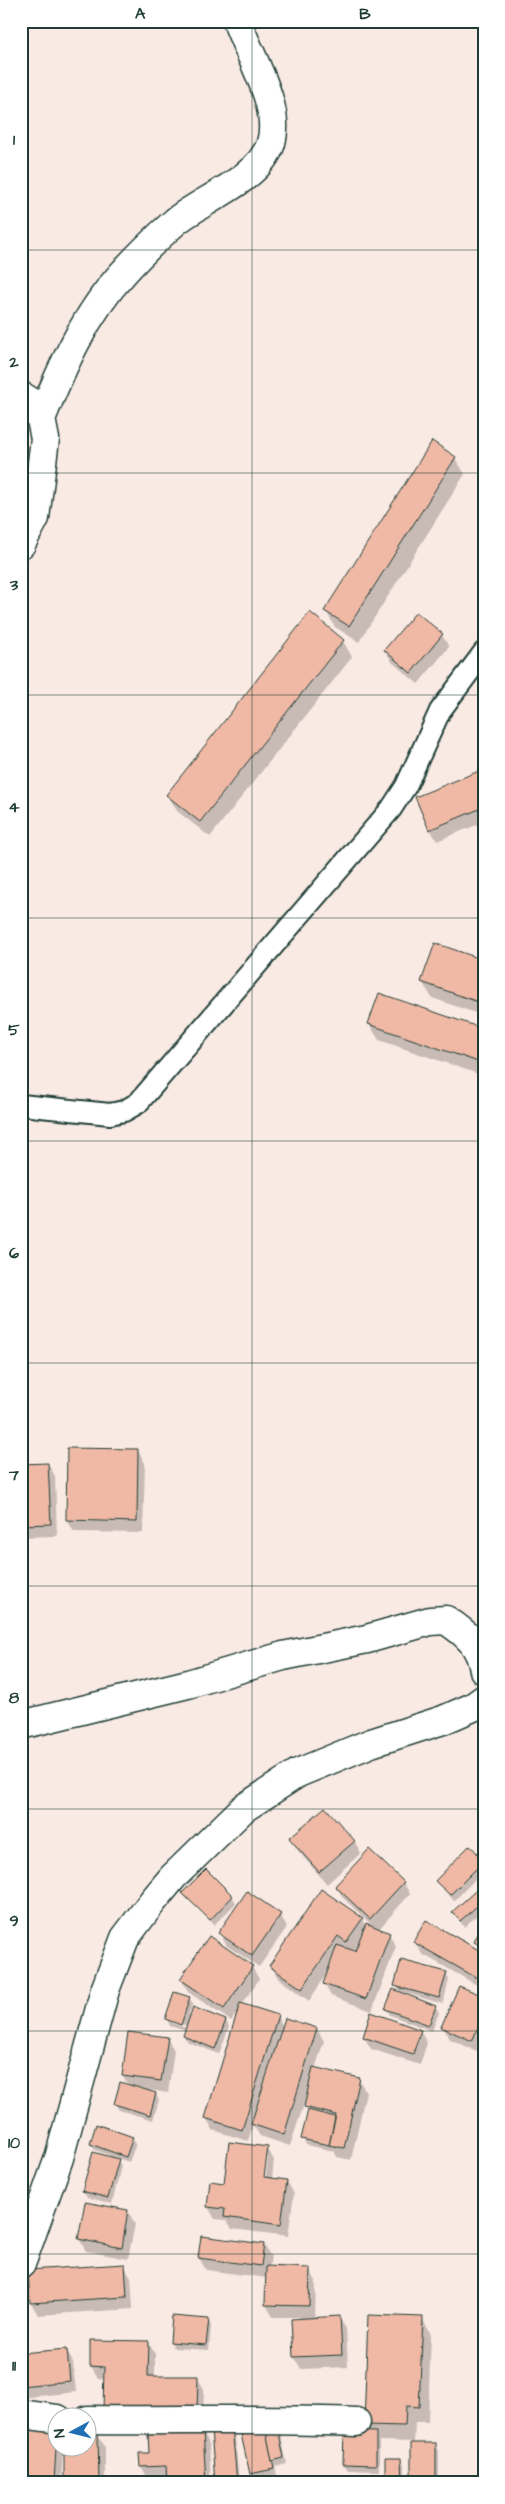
<svg xmlns="http://www.w3.org/2000/svg" width="505" height="2504" font-family="'Architects Daughter',sans-serif">
  <style>
    .shadow { fill: #0003; fill-rule: evenodd }
    .building { fill: #f0b9a5; stroke: #1f3d34 }
    .lines { fill: none; stroke-linecap: round; stroke-linejoin: round }
    .service-casing { stroke: #1f3d34; stroke-width: 24 }
    .minor-casing { stroke: #1f3d34; stroke-width: 31 }
    .service { stroke: #fff; stroke-width: 20 }
    .minor { stroke: #fff; stroke-width: 28 }
    .grid { fill: none; stroke: #1f3d34; stroke-width: 1; stroke-opacity: 0.55 }
    .neatline { fill: none; stroke: #1f3d34; stroke-width: 2 }
    .grid-label { font-size: 16px; text-anchor: middle; font-weight: bold; fill: #1f3d34 }
  </style>
  <rect width="100%" height="100%" fill="#faeae4"/>
  <filter id="ink" filterUnits="userSpaceOnUse"><feTurbulence type="fractalNoise" baseFrequency=".02" numOctaves="2"/><feDisplacementMap in="SourceGraphic" scale="10" xChannelSelector="R" yChannelSelector="G"/><feConvolveMatrix kernelMatrix="1 2 1 2 8 2 1 2 1" color-interpolation-filters="sRGB"/></filter>
  <g filter="url(#ink)">
    <g class="shadow">
      <path d="M455,458L465,474L359,642L335,627L326,611Z"/>
      <path d="M416,613L442,635L449,647L418,684L392,662L385,650Z"/>
      <path d="M343,641L352,657L210,837L177,811L168,795Z"/>
      <path d="M484,770V822L437,841L430,829Z"/>
      <path d="M484,961V1016L432,998L422,982Z"/>
      <path d="M369,1024L484,1031V1076L379,1040Z"/>
      <path d="M68,1449L138,1451L145,1463L143,1533L74,1532L67,1520Z"/>
      <path d="M48,1464L55,1476L57,1536L21,1537V1465Z"/>
      <path d="M291,1839L354,1841L361,1853L327,1884L298,1851Z"/>
      <path d="M470,1847L484,1860V1870L454,1901L437,1881Z"/>
      <path d="M403,1882L410,1894L378,1930L389,1934L396,1946L372,2011L331,1996L324,1984L326,1975L309,2001L278,1978L271,1966L362,1919L365,1925L376,1929L343,1898L336,1886Z"/>
      <path d="M484,1885V1909L464,1927L453,1912Z"/>
      <path d="M184,1893L232,1896L236,1903L214,1925Z"/>
      <path d="M280,1914L287,1927L259,1967L227,1946L220,1934Z"/>
      <path d="M484,1924V1951L479,1948L475,1942Z"/>
      <path d="M415,1942L484,1955V1989L422,1954Z"/>
      <path d="M252,1967L259,1979L242,2005L277,2016L284,2028L317,2029L324,2041L315,2069L359,2080L366,2092L351,2160L337,2157L334,2151L306,2145L303,2138L309,2113L304,2104L290,2146L260,2136L253,2125L248,2141L213,2130L206,2118L239,2009L231,2021L188,1992L181,1979Z"/>
      <path d="M446,1973L449,1980L443,2004L406,1993L405,1995L435,2007L439,2013L432,2031L390,2015L387,2009L400,1993L396,1985Z"/>
      <path d="M484,1997V2042L479,2052L450,2039L443,2027Z"/>
      <path d="M189,1998L193,2004L189,2014L192,2015L194,2009L226,2021L229,2027L219,2054L188,2042L184,2036L186,2031L170,2026L167,2019ZM170,2020L187,2026L186,2028L170,2022Z"/>
      <path d="M420,2031L427,2043L420,2065L371,2049L364,2037Z"/>
      <path d="M167,2038L174,2050L168,2093L149,2090L156,2094L159,2100L153,2120L119,2110L115,2103L129,2086L123,2076Z"/>
      <path d="M132,2138L136,2144L129,2162L117,2158L121,2166L112,2204L87,2197L84,2191L110,2155L95,2150L91,2144Z"/>
      <path d="M267,2148L274,2160L272,2179L287,2181L294,2194L288,2236L232,2229L227,2220L215,2219L208,2207L225,2184ZM266,2157H268L265,2183H262Z"/>
      <path d="M128,2211L135,2224L128,2259L86,2251L79,2239Z"/>
      <path d="M264,2245L271,2257L269,2267L309,2269L316,2281L315,2319L339,2317L346,2329L348,2367L301,2369L294,2357L299,2317H273L266,2305L267,2278L206,2270L199,2258Z"/>
      <path d="M124,2265L131,2277L133,2309L38,2315L31,2303Z"/>
      <path d="M422,2318L431,2334L428,2422H415L414,2444L436,2445L439,2451V2483H412V2442L379,2441V2471L348,2470L344,2464L370,2433L365,2424Z"/>
      <path d="M208,2320L211,2326L209,2350L174,2348L171,2342Z"/>
      <path d="M91,2342H148L155,2354V2377H197L204,2389L203,2425L105,2379L98,2378L91,2366Z"/>
      <path d="M66,2350L73,2362L76,2392L21,2398V2354Z"/>
      <path d="M232,2429L235,2435L239,2483H216Z"/>
      <path d="M278,2429L281,2436L287,2464L275,2467L277,2475L255,2480L251,2474L242,2431Z"/>
      <path d="M202,2430L209,2443L211,2483H168V2478L148,2479L141,2467L151,2454Z"/>
      <path d="M56,2431L58,2446H88V2435H98L105,2447V2483H65V2447H63L61,2483H21Z"/>
      <path d="M400,2459L404,2465V2483H386Z"/>
    </g>
    <g class="building">
      <path d="M432,441L456,457L349,626L324,611Z"/>
      <path d="M310,612L344,640L200,822L166,795Z"/>
      <path d="M416,612L443,634L411,673L384,650Z"/>
      <path d="M484,769V807L429,830L415,797Z"/>
      <path d="M435,943L484,960V1004L421,982Z"/>
      <path d="M379,993L484,1029V1064L368,1024Z"/>
      <path d="M67,1448L138,1449L137,1522L66,1520Z"/>
      <path d="M48,1463L51,1524L21,1525V1464Z"/>
      <path d="M325,1807L355,1841L319,1872L289,1838Z"/>
      <path d="M470,1845L484,1861L450,1895L435,1881Z"/>
      <path d="M369,1849L404,1882L370,1919L335,1886Z"/>
      <path d="M206,1869L233,1896L210,1920L182,1893Z"/>
      <path d="M484,1883V1900L460,1921L452,1912Z"/>
      <path d="M321,1889L363,1918L346,1942L338,1936L302,1989L269,1966Z"/>
      <path d="M247,1891L281,1914L252,1956L218,1933Z"/>
      <path d="M426,1920L484,1953V1982L413,1942Z"/>
      <path d="M484,1921V1947L474,1942Z"/>
      <path d="M366,1923L390,1933L366,1999L323,1984L337,1945L355,1951Z"/>
      <path d="M209,1936L253,1966L224,2009L180,1979Z"/>
      <path d="M401,1960L447,1972L439,1998L394,1986Z"/>
      <path d="M459,1986L484,1996V2014L472,2041L441,2027Z"/>
      <path d="M393,1989L436,2006L429,2025L385,2009Z"/>
      <path d="M174,1992L190,1997L181,2025L165,2019Z"/>
      <path d="M240,2003L278,2015L242,2130L205,2118Z"/>
      <path d="M193,2007L226,2020L215,2049L183,2036Z"/>
      <path d="M371,2012L421,2030L413,2054L363,2037Z"/>
      <path d="M285,2018L317,2028L284,2135L251,2124Z"/>
      <path d="M128,2032L168,2037L161,2081L122,2076Z"/>
      <path d="M313,2067L360,2078L344,2148L329,2145L336,2115L304,2107Z"/>
      <path d="M120,2082L156,2093L150,2115L114,2104Z"/>
      <path d="M308,2110L335,2117L329,2145L301,2139Z"/>
      <path d="M96,2124L133,2137L126,2157L90,2144Z"/>
      <path d="M229,2142L268,2147L264,2177L287,2180L281,2225L224,2217L225,2209L207,2207L210,2181L224,2183Z"/>
      <path d="M93,2152L119,2159L108,2198L82,2191Z"/>
      <path d="M85,2202L128,2210L122,2248L78,2239Z"/>
      <path d="M201,2236L264,2244L261,2266L198,2258Z"/>
      <path d="M125,2264L127,2297L30,2303L28,2270Z"/>
      <path d="M266,2266L310,2268L309,2306L265,2305Z"/>
      <path d="M368,2315L423,2317L419,2407L406,2406L405,2426L364,2425Z"/>
      <path d="M172,2316L209,2319L206,2345L170,2342Z"/>
      <path d="M340,2316L342,2355L293,2357L291,2319Z"/>
      <path d="M90,2340L149,2341L148,2376H198L197,2413L103,2412L104,2367L90,2366Z"/>
      <path d="M67,2349L70,2381L21,2386V2353Z"/>
      <path d="M265,2425L274,2469L250,2474L240,2430Z"/>
      <path d="M232,2427L237,2482L215,2483L211,2429Z"/>
      <path d="M21,2428L57,2430L54,2483H21Z"/>
      <path d="M278,2428L284,2458L272,2461L266,2431Z"/>
      <path d="M203,2429L206,2483H167L166,2466L140,2467L139,2453H149L148,2432Z"/>
      <path d="M344,2431L376,2432V2465L343,2464Z"/>
      <path d="M88,2433H98L99,2483H64V2446H88Z"/>
      <rect x="411" y="2443" width="25" height="40"/>
      <path d="M385,2458H401L402,2483H385Z"/>
    </g>
    <g class="lines">
      <defs>
        <path id="service" d="M21,1105L110,1114L124,1111L138,1103L391,809L406,786L440,711L484,652"/>
        <g id="minor">
          <path d="M21,396L28,400L41,419L45,439L35,518L21,544"/>
          <path d="M41,419C62,367 85,314 124,272C140,254 158,237 176,221C203,199 260,179 271,143C282,106 249,56 237,21"/>
          <path d="M21,1725L188,1684L283,1656L367,1639L430,1621L446,1620C467,1634 480,1645 484,1670"/>
          <path d="M21,2264L59,2158L105,1990L125,1938L153,1901L173,1877L244,1808L298,1773L371,1743L443,1720L473,1707L484,1699"/>
          <path d="M21,2414L58,2419"/>
          <path d="M88,2420C177,2421 266,2418 356,2422"/>
        </g>
      </defs>
      <use href="#service" class="service-casing"/>
      <use href="#minor" class="minor-casing"/>
      <use href="#service" class="service"/>
      <use href="#minor" class="minor"/>
    </g>
  </g>
  <path class="grid" d="M252,21V2483M21,250H484M21,473H484M21,695H484M21,918H484M21,1141H484M21,1363H484M21,1586H484M21,1809H484M21,2031H484M21,2254H484"/>
  <rect width="505" height="2504" fill="none" stroke="#fff" stroke-width="55"/>
  <g transform="translate(72 2432) rotate(263)"><circle r="24" fill="#ffffff" stroke="#a5b1ae"/>
  <path d="M0-4L9 19L0 12L-9 19Z" fill="#1f6fb2"/>
  <text y="-8" font-size="14" font-weight="bold" text-anchor="middle" fill="#1f3d34">N</text>
  </g>
  <rect x="28" y="28" width="450" height="2448" class="neatline"/>
  <g class="grid-label">
    <text x="140" y="19">A</text>
    <text x="365" y="19">B</text>
    <text x="14" y="145">1</text>
    <text x="14" y="367">2</text>
    <text x="14" y="590">3</text>
    <text x="14" y="812">4</text>
    <text x="14" y="1035">5</text>
    <text x="14" y="1258">6</text>
    <text x="14" y="1480">7</text>
    <text x="14" y="1703">8</text>
    <text x="14" y="1926">9</text>
    <text x="14" y="2148">10</text>
    <text x="14" y="2371">11</text>
  </g>
</svg>
